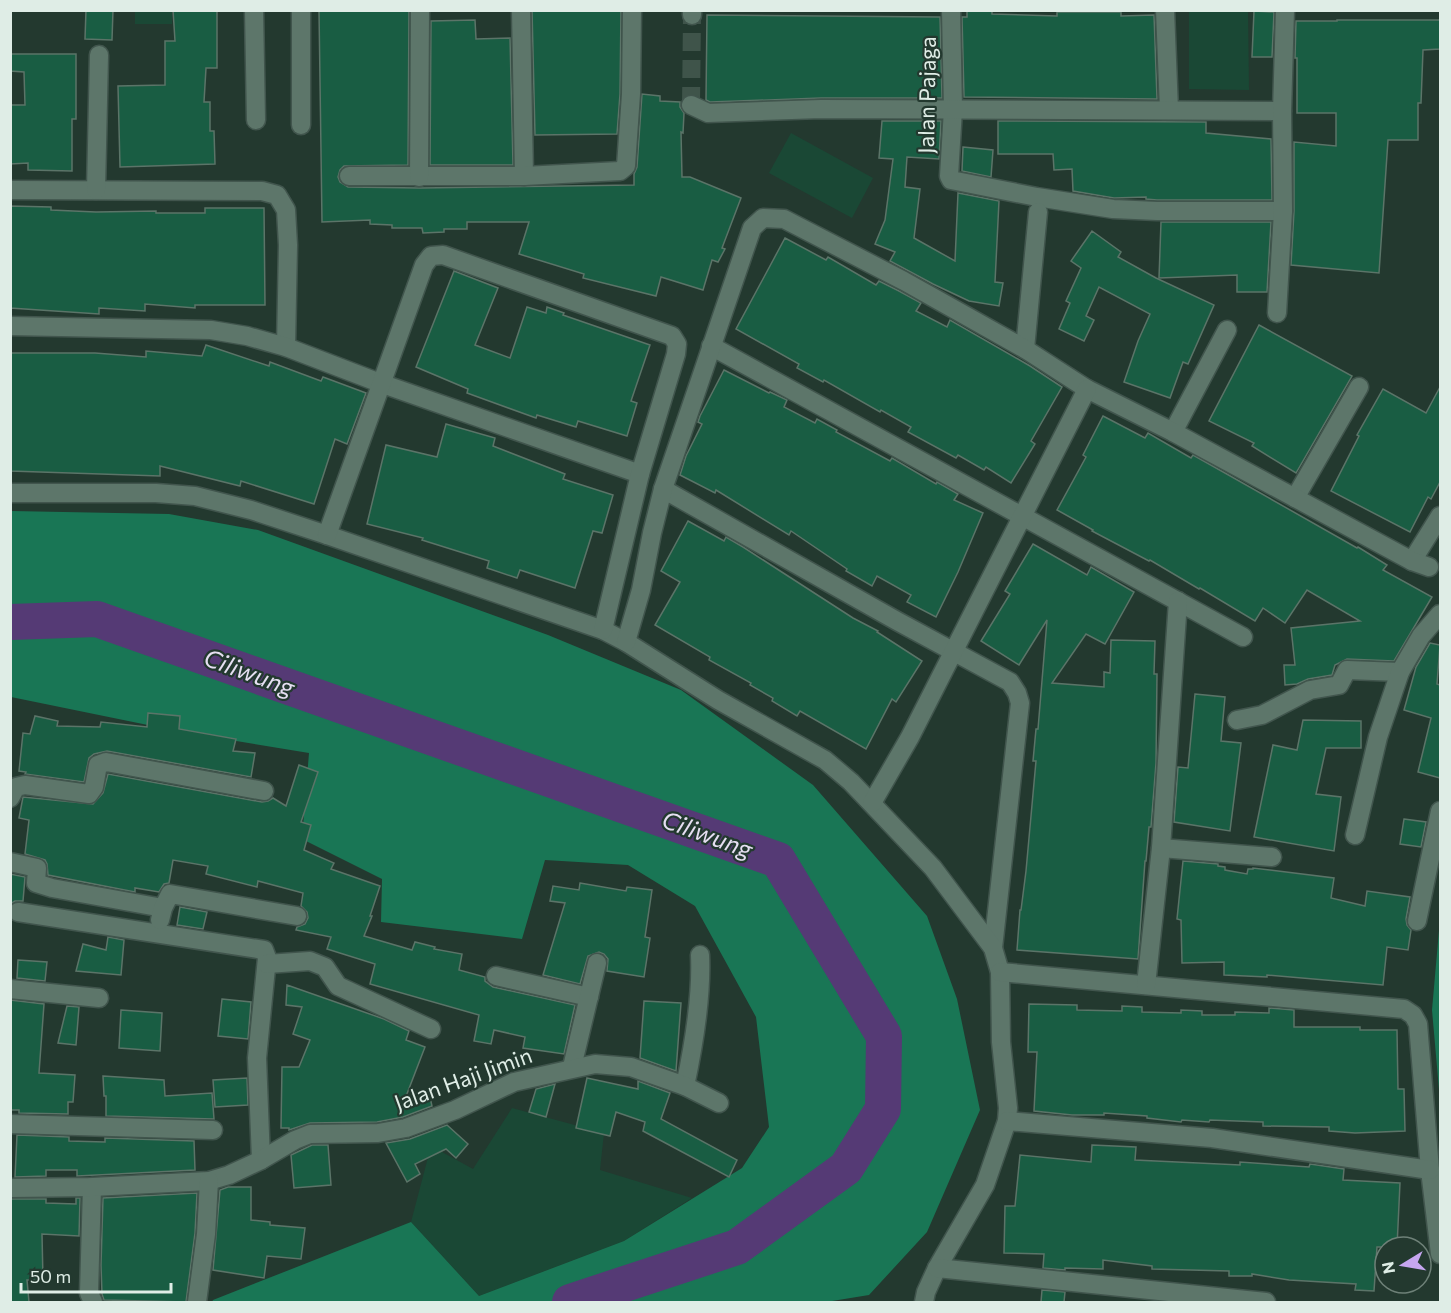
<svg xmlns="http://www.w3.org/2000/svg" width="1451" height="1313" font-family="Commissioner,sans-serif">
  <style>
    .green { fill: #1a4835 }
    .forest { fill: #197655 }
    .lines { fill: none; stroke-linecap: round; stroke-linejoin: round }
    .river { stroke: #553a75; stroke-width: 36 }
    .building { fill: #195d43; stroke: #5b7468; stroke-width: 1.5 }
    .minor-tunnel { stroke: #3f544a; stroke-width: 18; stroke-dasharray: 18 9; stroke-linecap: butt }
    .minor-casing { stroke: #41554d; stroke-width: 21 }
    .minor { stroke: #5d766a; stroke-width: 18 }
    .labels { text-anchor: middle; stroke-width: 4.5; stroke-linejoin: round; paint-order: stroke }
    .street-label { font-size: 22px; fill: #dfede6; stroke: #23392f }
    .water-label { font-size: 24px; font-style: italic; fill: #e6dff2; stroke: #23392f }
  </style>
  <rect width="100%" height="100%" fill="#23392f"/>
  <g class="green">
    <rect x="135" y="11" width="37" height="13"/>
    <path d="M1189,11H1248L1249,90L1189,89Z"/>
    <path d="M791,133L873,178L852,218L769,173Z"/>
    <path d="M512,1108L604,1133L600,1170L692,1198L624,1241L479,1296L411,1222L431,1146L473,1169Z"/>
  </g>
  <g class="forest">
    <path d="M11,511L169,514L258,530L548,635L681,690L813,785L927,916L957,999L980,1110L927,1232L869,1295L826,1302H212L213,1300L411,1222L479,1296L624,1241L742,1168L769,1127L756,1017L695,906L628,865L545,860L522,939L381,922L382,879L302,839L309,753L182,732L11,697Z"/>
    <path d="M1440,919V1101L1432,1010Z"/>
  </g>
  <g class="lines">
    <path class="river" d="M10,622L97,619L778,860L884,1036L883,1109L846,1168L737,1247L570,1302"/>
  </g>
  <g class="building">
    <path d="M86,10H113L112,40L85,39Z"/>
    <path d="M173,10H217V68H206L204,102H210V131H214L215,164L120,167L118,86L165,85V41H175Z"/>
    <path d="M319,10H409L408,165L344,166L340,170L338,177L340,182L348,187L420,188L634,185V174L637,167L642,94L660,96V101L680,102V107L684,113L683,133L681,132L682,177H690L741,198L722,248L725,249L718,262L712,260L703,290L661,277L656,296L583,278L584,274L519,254L529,222H467V229H444V232L423,233L422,228H392V225L370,224V220L322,222Z"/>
    <path d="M532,10H621L620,94L617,134L535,135Z"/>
    <path d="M967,10H992V14L1057,16V12H1121V16L1154,15L1157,99L964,97L962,17H967Z"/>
    <path d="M1254,11L1274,12L1272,57H1252Z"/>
    <path d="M707,15L940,17L942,98H821L710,102L706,100Z"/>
    <path d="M475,20L476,39L510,38L513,165H430L431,21Z"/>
    <path d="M1337,20H1440V49L1423,50L1421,103H1418V140H1388L1379,273L1291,265L1294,211V142L1336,146V113H1297V58H1295L1296,21H1337Z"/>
    <path d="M10,54H76V119H72V171L28,170V163L10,164V105H25L24,72L10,71Z"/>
    <path d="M882,121H941L939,159L907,157L905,187L920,189L914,238L955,261L958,193L999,201L995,282L1003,283L999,306L969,301L933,284L890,261L895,252L875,244L885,220L893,159L879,158Z"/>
    <path d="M998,121L1206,122V133L1271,139L1272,200H1157L1146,199V197L1114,198L1073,191L1072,169L1054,170L1053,154H998Z"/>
    <path d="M963,147L993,150L991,177L962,171Z"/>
    <path d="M10,206L51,207V210L96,212L156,211V213H205V208H264L265,305H195V308L145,304V311L99,308V314L10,308Z"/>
    <path d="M1161,222H1271L1267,292H1237V275L1159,278Z"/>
    <path d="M1092,231L1121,252L1118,257L1156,278L1214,305L1188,364L1183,362L1170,398L1124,382L1138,341L1150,314L1099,287L1086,316L1094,320L1084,341L1059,329L1070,303L1066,301L1081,268L1071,261Z"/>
    <path d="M785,238L826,260L828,257L876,285L879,281L899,291L921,303L916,311L947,327L950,320L1030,366L1062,387L1031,441L1035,444L1011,483L986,467L984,470L958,455L956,458L908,432L911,427L881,410L880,412L824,380L823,382L797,368L799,364L736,329Z"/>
    <path d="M454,271L498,288L475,345L510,358L527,307L546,313L547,307L564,313L563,315L650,345L631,401L637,403L627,436L578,421L576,427L537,415L536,418L467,393L468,389L416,367Z"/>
    <path d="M1259,325L1352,376L1296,473L1252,446L1254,443L1209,421Z"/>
    <path d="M206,345L269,366L270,362L321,381L323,377L366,393L347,444L335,439L314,504L241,481L240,486L160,466V476L10,471V353H95L146,357V351L202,356Z"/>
    <path d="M724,370L769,393L770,392L787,400L784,407L815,423L817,419L837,430L836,432L890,461L892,458L936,484L937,482L958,494L954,500L983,513L958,572L936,617L907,602L911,595L877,576L872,586L846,571L847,569L791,531L789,535L716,490L715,493L680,475L686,456L702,424L698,422L700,416Z"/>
    <path d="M1440,387V482L1431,499L1428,497L1410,532L1331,491L1359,436L1357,435L1383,389L1426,413Z"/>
    <path d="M1103,416L1145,438L1148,433L1191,458L1193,455L1225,473L1357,548L1358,547L1387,565L1383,570L1432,597L1394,661L1347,659L1335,665L1332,675L1308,679L1297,684L1285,685L1284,665H1295L1291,628L1360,621L1307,590L1285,623L1263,608L1255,621L1200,588L1199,589L1150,560L1149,561L1092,531L1093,530L1057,510L1086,457L1083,455Z"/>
    <path d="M446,424L495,438L493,446L565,474L563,479L613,495L602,533L593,531L575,588L520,570L517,578L487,568L489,561L422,540L423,538L367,524L386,445L437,457Z"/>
    <path d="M688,521L724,541L726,537L743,547L853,618L878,631L877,632L922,661L896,702L892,699L866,749L800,711L797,716L772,701L773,698L750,685L751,683L709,660L710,657L655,625L680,582L661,571Z"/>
    <path d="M1033,544L1087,575L1091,567L1134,592L1105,644L1086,634L1052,683L1104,687V672L1110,673L1111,640L1155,641L1154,674H1157L1156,763L1151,827H1149L1146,861H1145L1138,959L1017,950L1020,910H1021L1026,871L1036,761H1033L1036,729H1038L1047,620L1019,665L981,641L1010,594L1005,591Z"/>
    <path d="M1430,643L1440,645L1437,684L1440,685V778L1418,772L1431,718L1404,710L1416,667Z"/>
    <path d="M1195,694L1225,697L1221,741L1241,743L1230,831L1174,822L1178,767L1188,768Z"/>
    <path d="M148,713L180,716L179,729L236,739L233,751L255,753L251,777L107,751L94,754L89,758L84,782L25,774L26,772L19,771L23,733L30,734L35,716L58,721L57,726L100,727L101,722L147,727Z"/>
    <path d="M1303,720L1361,721V748H1326L1316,794L1341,797L1334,851L1254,837L1273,745L1297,750Z"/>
    <path d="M299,765L318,772L301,822L311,825L304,850L334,863L331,869L380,886L370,916H372L364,936L412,950L415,942L435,947L434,949L462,954L459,970L485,977V981L493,987L575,1005L564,1054L523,1048L525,1037L494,1030L491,1044L474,1041L479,1015L370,984L375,964L327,949L331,937L296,930L297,927L305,924L308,918L307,912L301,906L303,893L258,881L257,887L206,874L208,866L173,860L169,883L164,884L159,892L135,888V892L48,875L47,864L45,860L25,854L29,820L19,818L23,797L93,804L103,793L108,774L262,802L268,801L273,798L286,806Z"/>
    <path d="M1404,819L1426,822L1421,847L1400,844Z"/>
    <path d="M1183,861L1218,864V866L1225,867V870L1247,874L1248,869H1253V868L1334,878L1331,898L1365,906L1367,891L1410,897L1406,919L1407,925L1411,930L1408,950L1387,947L1383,985L1267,975V977L1224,975V962L1182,963L1181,920L1177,919Z"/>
    <path d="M10,874L25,877L23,901H15L10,904Z"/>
    <path d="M580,883L626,891L627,887L652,890L645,937L650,938L644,977L607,971L608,959L604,954L599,952L588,956L580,984L543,975L565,903L550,901L553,886L579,890Z"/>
    <path d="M180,907L207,912L203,929L177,925Z"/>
    <path d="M108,937L124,940L121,975L76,971L83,944L106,950Z"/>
    <path d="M18,960L47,962L45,981L17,978Z"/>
    <path d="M287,985L384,1019L409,1031L406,1040L425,1047L405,1099L429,1093L432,1106L403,1117L377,1122L310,1123L289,1130V1128H281L282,1067H299L310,1040L293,1034L302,1007L286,1005Z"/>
    <path d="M222,999L251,1002L248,1039L218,1036Z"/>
    <path d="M10,1000L44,1004L39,1073L75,1075L73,1102H68V1114L19,1113V1110H10Z"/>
    <path d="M644,1001L681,1003L676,1071L640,1058Z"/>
    <path d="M1029,1004L1077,1005V1010L1122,1011V1006L1142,1007V1012L1181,1013V1010L1202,1011V1015H1235V1012L1269,1013V1008L1294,1010V1027H1360V1030H1397L1398,1089H1404L1405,1131L1355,1133L1329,1131V1127L1263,1126V1122L1210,1120L1209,1122L1182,1120L1181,1122L1147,1118V1116L1104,1113V1115H1072L1034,1111L1037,1052H1028Z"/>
    <path d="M67,1006L79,1007L76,1045L58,1043Z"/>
    <path d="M121,1010L162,1013L160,1051L119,1048Z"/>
    <path d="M103,1076L164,1080L165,1096L212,1093L214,1119L106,1116V1096H104Z"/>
    <path d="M247,1078L248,1105L215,1107L213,1080Z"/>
    <path d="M587,1078L638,1089V1081L670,1093L661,1119L737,1160L729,1177L643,1131L645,1122L616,1112L610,1136L576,1128Z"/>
    <path d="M555,1084L546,1117L529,1112L536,1089Z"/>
    <path d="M447,1125L468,1144L456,1158L446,1149L415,1164L420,1174L407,1182L386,1143L410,1139Z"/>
    <path d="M17,1135L69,1137V1141L105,1142V1138L194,1141L195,1170L77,1176V1170H46V1176L15,1177Z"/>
    <path d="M312,1145H328L331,1185L294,1188L291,1155Z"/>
    <path d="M1092,1145L1136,1147L1135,1160L1240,1165V1162L1309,1167L1310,1164L1344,1169L1343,1180L1400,1183L1397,1247H1377L1374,1291L1355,1290L1356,1284L1289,1280L1252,1274V1276H1229V1271L1152,1269V1266L1103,1260V1269L1065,1268V1270L1043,1268L1044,1254L1004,1253L1005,1206H1015L1020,1155L1091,1162Z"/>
    <path d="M228,1187H251V1220L270,1222V1225L305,1228L301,1259L267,1256L264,1278L213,1270L220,1190Z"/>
    <path d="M197,1193L195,1233L186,1302L104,1300L102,1294L101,1265L103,1198Z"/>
    <path d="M76,1198H80L79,1236L42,1234L43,1280H27L29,1302H10V1199H46V1203L76,1204Z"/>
    <path d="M1042,1290L1065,1292L1064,1302H1041Z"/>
  </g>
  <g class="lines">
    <path class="minor-tunnel" d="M691,105L692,15"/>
    <defs>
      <g id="minor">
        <path d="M254,10L256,120"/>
        <path d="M301,10V125"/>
        <path d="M521,10L524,176"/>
        <path d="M951,10L953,109L949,176L951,180L1037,197L1113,209L1157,211H1283"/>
        <path d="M1165,10L1169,110"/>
        <path d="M692,15V10"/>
        <path d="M691,105L708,113L821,109L1282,111"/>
        <path d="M349,176H524L620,171L626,166L631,94L632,10"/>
        <path d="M419,177L420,10"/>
        <path d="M10,190L262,191L277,195L286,210L288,245L286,347"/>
        <path d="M96,190L99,55"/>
        <path d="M1277,313L1283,211L1282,111L1285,10"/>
        <path d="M10,326L211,330L247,336L286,347L380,383L640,474"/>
        <path d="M711,346L1243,637"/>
        <path d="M1025,349L1038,212"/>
        <path d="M1173,432L1227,330"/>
        <path d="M663,489L897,621L1010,682L1017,693L1020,703L993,948"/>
        <path d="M10,493H156L195,496L251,510L327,535L603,630L626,642L718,700L825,760L851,782L933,868L993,948L1000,972L1001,1042L1008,1108L1007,1121L985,1185L937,1268L926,1292L924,1302"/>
        <path d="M1295,498L1359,387"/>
        <path d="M327,535L424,265L431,256L443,255L672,336L677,344L676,354L640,474L603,630"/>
        <path d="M1412,561L1440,516"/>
        <path d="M626,642L641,590L652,533L663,489L752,228L763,218L784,219L904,281L1025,349L1087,389L1173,432L1412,561L1429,567"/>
        <path d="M1237,720L1262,715L1310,690L1339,685L1347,670L1400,672"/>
        <path d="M10,798L16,787L25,785L89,794L94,787L98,765L106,762L264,791"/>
        <path d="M872,803L910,737L1087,389"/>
        <path d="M1355,835L1378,737L1400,672L1421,636L1440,614"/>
        <path d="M1161,848L1272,857"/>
        <path d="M10,862L37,868L36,883L52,888L163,908"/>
        <path d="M18,912L264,950L267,958L257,1058L261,1160"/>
        <path d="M160,920L163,908L170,894L297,916"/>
        <path d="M1417,921L1440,811"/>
        <path d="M267,964L310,961L325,967L338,986L431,1029"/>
        <path d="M1000,972L1404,1009L1413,1015L1418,1024L1430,1170L1440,1254"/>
        <path d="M496,976L589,997"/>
        <path d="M1146,985L1161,848L1178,601"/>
        <path d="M10,989L99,998"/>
        <path d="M572,1067L597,963"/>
        <path d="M685,1086C694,1044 702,998 700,955"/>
        <path d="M1007,1121L1212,1138L1430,1170"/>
        <path d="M10,1124L213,1130"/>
        <path d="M92,1187L89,1293L93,1302"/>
        <path d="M10,1188L92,1187L209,1181L229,1175L261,1160L295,1140L310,1134L378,1133L406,1128L455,1110L514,1082L595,1064L631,1067L685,1086L719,1103"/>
        <path d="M937,1268L1266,1302"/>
        <path d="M197,1302L206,1234L209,1181"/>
      </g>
    </defs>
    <use href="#minor" class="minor-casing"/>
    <use href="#minor" class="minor"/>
  </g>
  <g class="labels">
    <g class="street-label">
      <text transform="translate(927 95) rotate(-89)" y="8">Jalan Pajaga</text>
      <text transform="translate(463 1079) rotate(-20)" y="8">Jalan Haji Jimin</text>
    </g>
    <g class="water-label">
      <text transform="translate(249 673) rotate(20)" y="8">Ciliwung</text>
      <text transform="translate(707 835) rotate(20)" y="8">Ciliwung</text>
    </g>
  </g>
  <rect width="1451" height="1313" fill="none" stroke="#dfede6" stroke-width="24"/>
  <g transform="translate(1403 1265) rotate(259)"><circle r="28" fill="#23392f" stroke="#6e8178" stroke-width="1.5"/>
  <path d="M0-4.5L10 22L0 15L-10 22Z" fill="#c6a6f0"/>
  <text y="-9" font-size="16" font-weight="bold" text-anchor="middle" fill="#dfede6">N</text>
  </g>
  <path d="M21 1283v9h150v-9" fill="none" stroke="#dfede6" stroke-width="3"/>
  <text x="30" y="1283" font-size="18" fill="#dfede6" stroke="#23392f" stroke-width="4.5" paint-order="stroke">50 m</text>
</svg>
